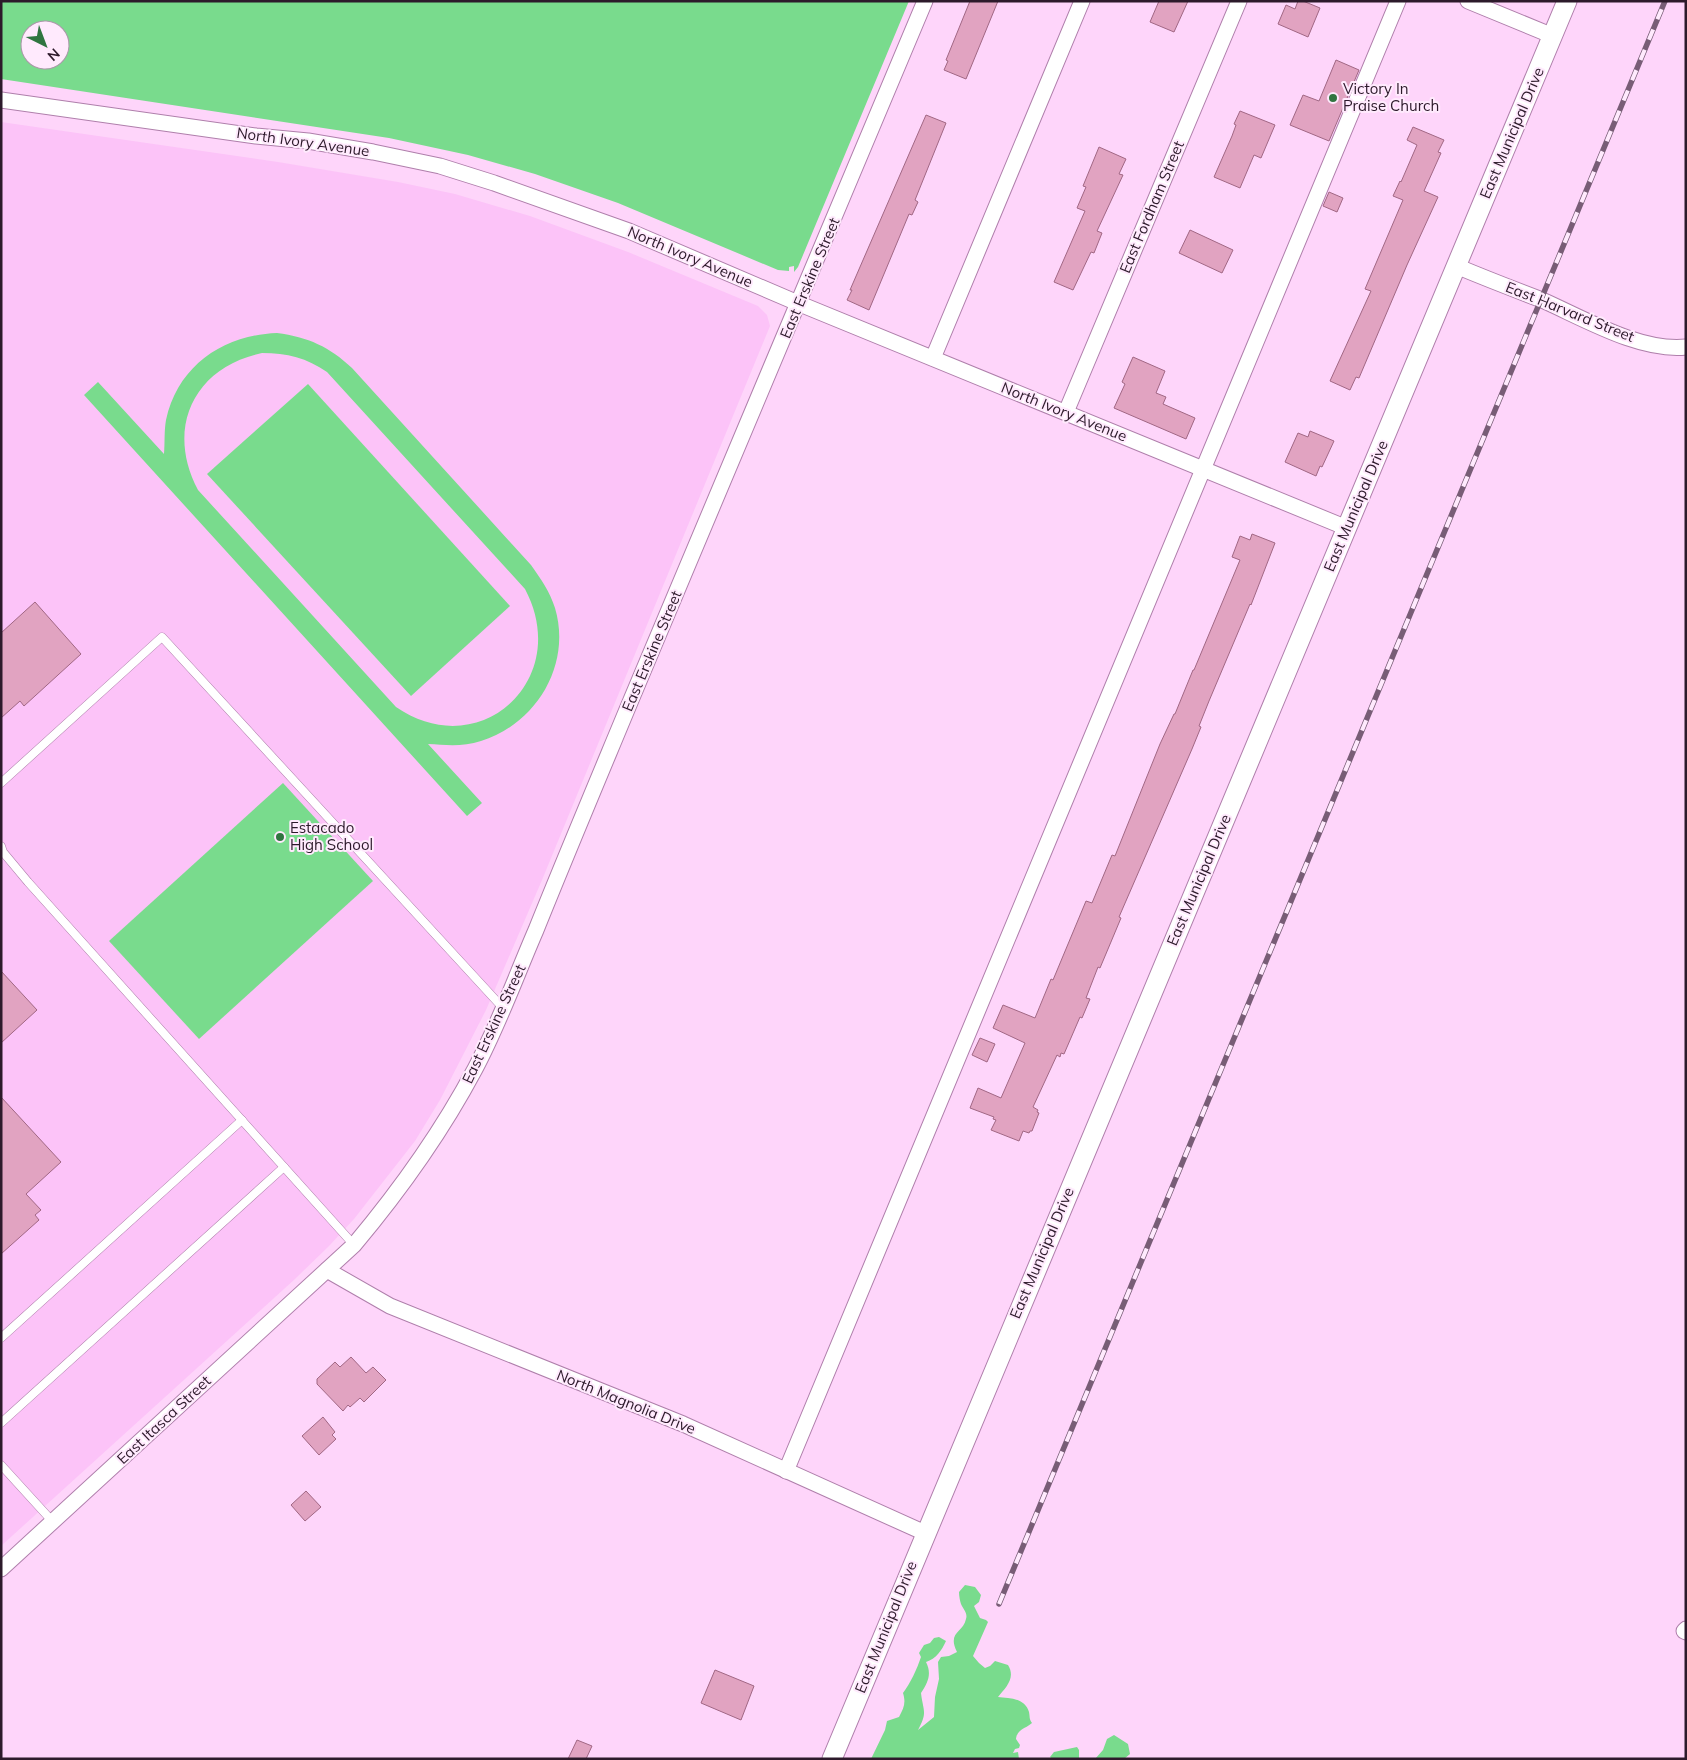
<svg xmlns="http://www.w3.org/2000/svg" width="1687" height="1760" font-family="Mulish,sans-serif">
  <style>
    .built { fill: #fcc3f8 }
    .green { fill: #79db8d; fill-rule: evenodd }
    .building { fill: #e1a3c1; stroke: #a16784 }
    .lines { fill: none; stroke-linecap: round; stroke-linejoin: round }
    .service-casing { stroke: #af7fab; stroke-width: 9 }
    .minor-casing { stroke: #af7fab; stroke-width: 17 }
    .tertiary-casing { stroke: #af7fab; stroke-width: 21 }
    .service { stroke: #fff; stroke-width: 8 }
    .minor { stroke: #fff; stroke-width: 15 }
    .tertiary { stroke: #fff; stroke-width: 19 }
    .rail-casing { stroke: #785d76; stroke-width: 5.5 }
    .rail { stroke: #ffeafd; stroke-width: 4; stroke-dasharray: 11; stroke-linecap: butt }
    .poi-dot { fill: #307540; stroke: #ffeafd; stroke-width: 2 }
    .labels { text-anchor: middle; stroke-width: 4; stroke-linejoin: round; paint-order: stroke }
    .poi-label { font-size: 15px; fill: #2d1a2b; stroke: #ffeafd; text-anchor: start }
    .street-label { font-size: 15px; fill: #2d1a2b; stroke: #ffeafd }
  </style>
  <rect width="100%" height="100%" fill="#fed5fa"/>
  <path class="built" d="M1,122L278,162L398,182L455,194L530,216L628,252L758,306L767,315L770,326L542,880L486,1010L440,1100L415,1141L354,1219L329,1246L295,1279L1,1546Z"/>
  <g class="green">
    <path d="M1,1H909L798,267L794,272V266L789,267V271L778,270L618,203L535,174L468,155L389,138L1,79ZM30,30H60V60H30Z"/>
    <path d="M277,333C308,337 330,347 352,368L531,565C541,579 550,592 555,608C572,665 536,724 481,741C463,747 446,745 428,744L482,803L467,816L84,395L98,382L164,454C165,443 164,431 166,420C178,365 224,335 277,333ZM262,353C287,353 307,358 327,372L525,589C573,679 480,765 396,707L198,490C165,428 194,367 262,353Z"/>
    <path d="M308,384L510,606L411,696L207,474Z"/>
    <path d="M283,783L373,881L199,1039L109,941Z"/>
    <path d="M965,1585L975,1587L981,1595L979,1602L974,1606L980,1618L986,1620L988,1622L973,1656L979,1663L985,1668L990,1666L995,1661L1008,1665C1016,1678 1006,1687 998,1697C1009,1698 1025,1698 1029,1712C1030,1717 1029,1719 1032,1723C1025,1729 1017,1729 1016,1739L1020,1745L1019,1748L1015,1749L1013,1753L1018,1752L1019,1759H871L885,1730L887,1721L899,1717C904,1708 906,1703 903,1693C910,1684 917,1669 921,1657L919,1653L924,1645L930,1643L934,1638L939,1637L946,1641C942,1650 936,1659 926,1662C932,1674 928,1682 921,1693C923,1711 928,1712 918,1730L934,1717L935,1697L939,1679L938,1662L941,1657L949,1656L957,1652C947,1632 963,1633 966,1619C968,1613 963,1609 961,1604C960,1601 959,1596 959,1592Z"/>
    <path d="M1114,1735L1128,1744L1130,1754L1124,1759H1095L1103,1750L1107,1739Z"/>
    <path d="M1077,1747L1079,1750V1759H1052L1050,1757L1054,1752Z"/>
  </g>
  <g class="building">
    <path d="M970,1H998L966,79L944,70L948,61L946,60Z"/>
    <path d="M1159,1H1188L1174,32L1150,22Z"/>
    <path d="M1298,1H1303L1320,8L1308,37L1278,24L1286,5L1295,9Z"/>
    <path d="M1336,60L1359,70L1329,141L1290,125L1303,95L1319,101Z"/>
    <path d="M1240,111L1275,125L1261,158L1254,155L1240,188L1214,177L1232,136L1236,125L1234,124Z"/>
    <path d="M926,115L946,123L915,200L918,202L912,215L909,214L869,310L847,300L852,290H850Z"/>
    <path d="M1413,127L1444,140L1438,152L1441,153L1424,191L1438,197L1407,265L1359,378L1356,377L1350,390L1330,381L1371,291L1365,289L1403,200L1393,196L1400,181L1401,182L1417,145L1407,140Z"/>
    <path d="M1099,147L1126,159L1119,174L1123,175L1097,231L1102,233L1094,253L1091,252L1073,290L1054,282L1085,211L1077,208L1086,187L1083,186Z"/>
    <path d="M1329,192L1343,198L1337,212L1323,206Z"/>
    <path d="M1190,230L1233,250L1222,273L1179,253Z"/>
    <path d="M1133,357L1165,371L1156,393L1166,397L1163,404L1195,418L1186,439L1114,408L1125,384L1122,382Z"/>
    <path d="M1310,431L1334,441L1322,467L1320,466L1316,476L1285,462L1298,433L1308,437Z"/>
    <path d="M1252,534L1275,543L1251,605L1250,604L1209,701L1199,726L1201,727L1192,749L1119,917L1121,918L1108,949L1100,968L1098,967L1086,998L1090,999L1082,1018L1080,1017L1064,1054L1061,1053L1060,1057L1057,1055L1033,1107L1038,1110L1037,1112L1039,1113L1032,1131H1030L1029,1133L1023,1131L1019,1141L991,1130L996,1120L993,1119L994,1117L970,1108L978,1088L1001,1098L1025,1043L993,1028L1003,1005L1035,1018L1051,979L1053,980L1086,901L1092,903L1112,855L1115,856L1160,744L1174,714H1175L1193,670H1194L1240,560L1232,557L1240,536L1250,540Z"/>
    <path d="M35,602L81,654L24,706L20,701L1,718V633Z"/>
    <path d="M1,971L37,1010L1,1043Z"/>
    <path d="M980,1038L995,1044L987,1062L972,1055Z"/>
    <path d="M1,1097L61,1162L26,1194L41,1210L35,1215L39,1220L1,1254Z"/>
    <path d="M351,1357L366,1373L373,1367L386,1380L364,1402L360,1398L350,1407L348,1405L343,1411L317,1384V1379L335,1362L340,1367Z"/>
    <path d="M323,1417L335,1432L332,1435L336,1439L319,1455L302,1436Z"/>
    <path d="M306,1491L321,1507L305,1521L291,1505Z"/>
    <path d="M715,1670L754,1686L741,1720L701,1703Z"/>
    <path d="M577,1740L592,1746L586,1759H568Z"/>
  </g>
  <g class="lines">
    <defs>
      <g id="service">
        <path d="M1,783L162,637L503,1008"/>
        <path d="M1,846L3,852L28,882L354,1245"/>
        <path d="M1,1338L242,1120"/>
        <path d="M1,1423L284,1167"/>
        <path d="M1,1465L53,1522"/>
      </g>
      <g id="minor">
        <path d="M1468,1L1553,36"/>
        <path d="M1,100L256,136L308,141L373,152L440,166L494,183L629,231L800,304L1347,528"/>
        <path d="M1456,266C1485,278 1513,289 1542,300C1583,318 1640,352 1686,347"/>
        <path d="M933,358L1082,1"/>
        <path d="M1066,412L1239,1"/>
        <path d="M327,1270L390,1306L683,1424L925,1533"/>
        <path d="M786,1471L1398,1"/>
        <path d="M1,1569L354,1245C401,1189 441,1133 475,1069C499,1024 516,976 536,930C567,853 599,777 631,700C729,468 828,235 925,1"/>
        <path d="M1686,1629L1684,1631L1686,1632"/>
      </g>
      <path id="tertiary" d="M832,1759L1567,1"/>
    </defs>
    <use href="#service" class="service-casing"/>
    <use href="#minor" class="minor-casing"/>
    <use href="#tertiary" class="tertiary-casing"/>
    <use href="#service" class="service"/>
    <use href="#minor" class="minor"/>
    <use href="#tertiary" class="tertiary"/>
    <defs>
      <path id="rail" d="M999,1604L1665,1"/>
    </defs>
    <use href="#rail" class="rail-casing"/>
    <use href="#rail" class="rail"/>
  </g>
  <g class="poi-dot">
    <circle cx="1333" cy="98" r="5"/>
    <circle cx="280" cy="837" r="5"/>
  </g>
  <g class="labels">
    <g class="poi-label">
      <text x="1343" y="94">Victory In<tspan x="1343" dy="17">Praise Church</tspan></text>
      <text x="290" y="833">Estacado<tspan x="290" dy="17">High School</tspan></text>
    </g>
    <g class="street-label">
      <text transform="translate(1512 133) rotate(-67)" y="5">East Municipal Drive</text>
      <text transform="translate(303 142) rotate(8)" y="5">North Ivory Avenue</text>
      <text transform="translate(1152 207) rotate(-67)" y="5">East Fordham Street</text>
      <text transform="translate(690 257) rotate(23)" y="5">North Ivory Avenue</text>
      <text transform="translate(810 278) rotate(-67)" y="5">East Erskine Street</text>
      <text transform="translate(1570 312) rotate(22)" y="5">East Harvard Street</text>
      <text transform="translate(1064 412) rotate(22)" y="5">North Ivory Avenue</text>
      <text transform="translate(1356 506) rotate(-67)" y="5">East Municipal Drive</text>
      <text transform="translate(652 651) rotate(-67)" y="5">East Erskine Street</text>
      <text transform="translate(1199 880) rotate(-67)" y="5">East Municipal Drive</text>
      <text transform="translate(494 1024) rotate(-65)" y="5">East Erskine Street</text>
      <text transform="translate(1042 1253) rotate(-67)" y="5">East Municipal Drive</text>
      <text transform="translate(626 1402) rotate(22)" y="5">North Magnolia Drive</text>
      <text transform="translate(164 1420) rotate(-43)" y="5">East Itasca Street</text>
      <text transform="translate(886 1627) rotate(-68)" y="5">East Municipal Drive</text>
    </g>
  </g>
  <rect width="1687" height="1760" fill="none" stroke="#2d1a2b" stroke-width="5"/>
  <g transform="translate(45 45) rotate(138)"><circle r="24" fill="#ffeafd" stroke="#ab97a9"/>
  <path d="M0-4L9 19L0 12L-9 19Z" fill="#307540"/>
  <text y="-8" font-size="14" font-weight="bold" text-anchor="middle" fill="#2d1a2b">N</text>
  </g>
</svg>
